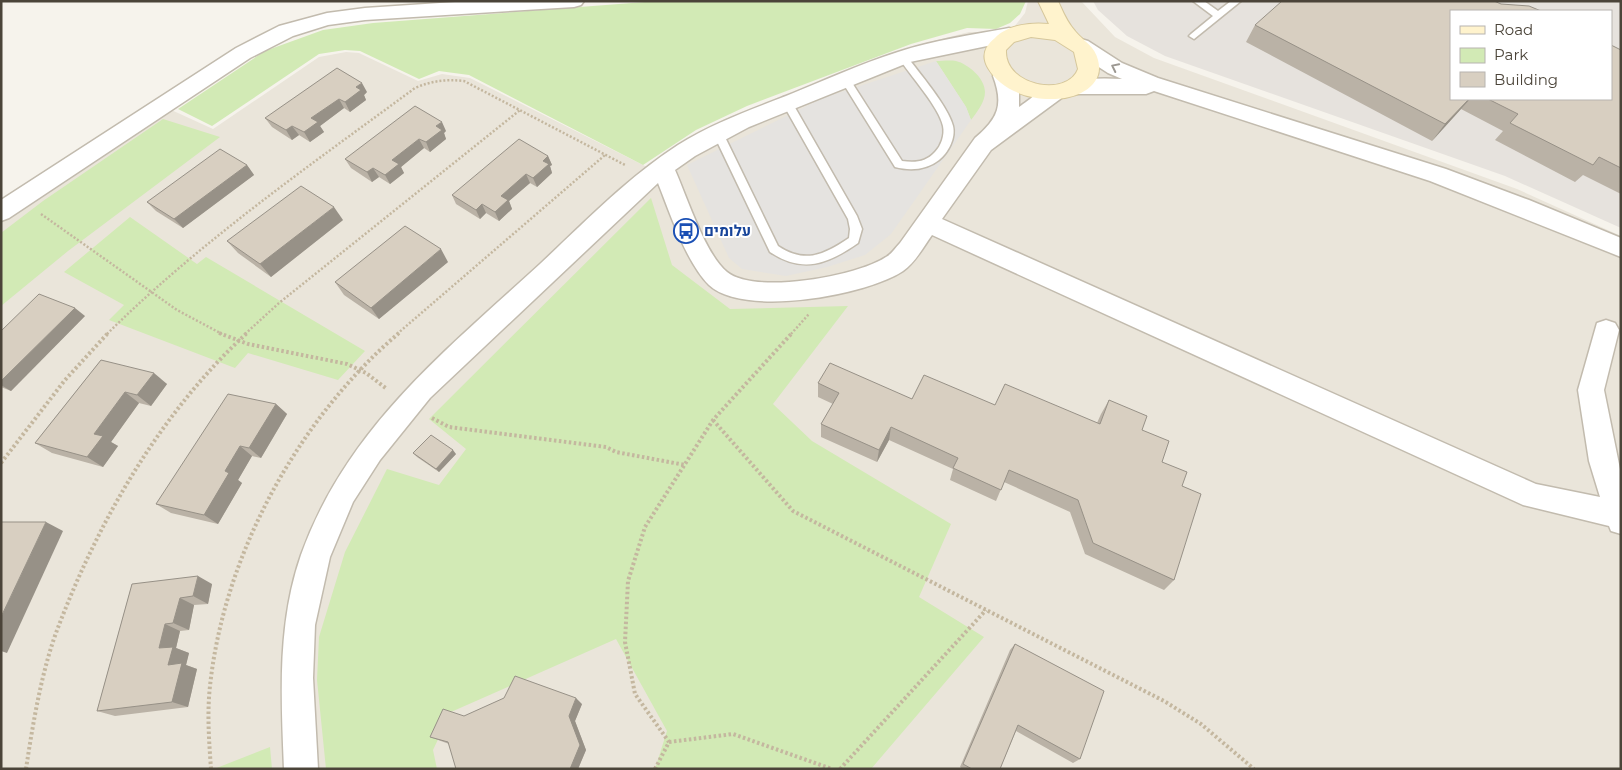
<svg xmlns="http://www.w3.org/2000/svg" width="1622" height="770" font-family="Montserrat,Heebo,sans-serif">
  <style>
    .residential { fill: #eae5da }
    .industrial { fill: #e6e2dd; fill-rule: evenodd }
    .green { fill: #d2eab5 }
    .parking { fill: #e5e3e0 }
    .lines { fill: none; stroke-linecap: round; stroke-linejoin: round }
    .lane-casing { stroke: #c2bbae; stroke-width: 3 }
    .street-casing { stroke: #c2bbae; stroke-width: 3 }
    .secondary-casing { stroke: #d6c79b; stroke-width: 2 }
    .path-far1 { stroke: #c4b79f; stroke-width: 2.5; stroke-dasharray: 2 2; stroke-linecap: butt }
    .path { stroke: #c4b79f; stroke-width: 4; stroke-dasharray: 2.5 2.5; stroke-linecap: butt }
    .lane { fill: #fff; fill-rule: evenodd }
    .street { fill: #fff; fill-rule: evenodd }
    .secondary { fill: #fff3cd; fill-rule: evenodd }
    .wall { fill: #bab2a6 }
    .shaded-wall { fill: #979187 }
    .building { fill: #d8cfc1; stroke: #979187 }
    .oneway { stroke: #9c9892 }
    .labels { text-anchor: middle; stroke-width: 4; stroke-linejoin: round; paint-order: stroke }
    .transit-label { font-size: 15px; font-weight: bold; fill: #164399; stroke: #fff; text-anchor: start }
  </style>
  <rect width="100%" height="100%" fill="#f6f3ec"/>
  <path class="residential" d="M1028,1H1081L1115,37L1154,58L1517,189L1621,236V769H1V221L167,108L213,129L319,57L346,52L359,53L418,81L442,74L470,78L649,168L702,133L750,109L914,46L969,32H994L1014,27L1025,13Z"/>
  <path class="industrial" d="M1093,1H1621V228L1505,176L1165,56L1127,36L1098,10ZM1451,11H1611V99H1451Z"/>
  <g class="green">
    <path d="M658,1H1026L1020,14L1010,23L996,29L967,28L911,44L747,106L696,130L643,165L469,75L439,71L419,79L360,51L345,50L319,54L212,126L178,109L265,51L323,30L373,23Z"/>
    <path d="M936,61C942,61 950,60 956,61C968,64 985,78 985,92C985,102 977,112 971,120L966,107Z"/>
    <path d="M163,119L220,137L68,251L1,306V233L43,201Z"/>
    <path d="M651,198L672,265L730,309L848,306L773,404L812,441L951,524L919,597L984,637L871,769H655L667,731L616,639L451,712L433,750L437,769H326L317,680L319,637L345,552L387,469L439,485L466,449L429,419Z"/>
    <path d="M130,217L197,264L206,257L365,351L338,380L248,353L235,368L109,320L124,305L64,272Z"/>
    <path d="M270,747L272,769H214Z"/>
  </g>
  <path class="parking" d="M936,61L966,107L971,120L891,234L865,255L827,267L786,276L742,269L729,258L687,165L823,98Z"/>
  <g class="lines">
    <defs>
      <g id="lane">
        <path d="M1193,1H1204L1218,11L1231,1H1241L1194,39L1189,36L1191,34L1213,16Z"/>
        <path d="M903,54L906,55C919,73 948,106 953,126C956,138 948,153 939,160C926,170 910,171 895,167L841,80L846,77L849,78L902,161C915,163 926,162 935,152C941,146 945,135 943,126C939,107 910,75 898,57Z"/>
        <path d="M788,101L793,104L857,216L862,229L858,243C828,264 803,274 770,252L713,133L718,129L723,133L778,246C805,264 824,255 849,238L850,229L848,219L783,104Z"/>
      </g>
      <g id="street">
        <path d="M470,1H584L581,5L574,7L365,20L328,25L293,36L250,58L9,218L1,221V200L236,48L279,26L327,13L365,8Z"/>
        <path d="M1009,28L1016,30L1019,35L1016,40L910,62L749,127L695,156L675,170C687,197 705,254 727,272C755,295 858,276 886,257C892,254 895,248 900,243L975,138C998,119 1004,105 993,76L996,71L1003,69L1010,71L1019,92V107C1031,99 1048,82 1063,86L1065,83C1083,78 1103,78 1122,79L1108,73L1074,51L1071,46L1074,41L1081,39L1088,41L1122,63L1158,78L1446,169L1529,200L1621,238V257L1430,181L1154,91L1146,94H1067L991,150L942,219L1536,484L1600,497L1589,461L1578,390L1597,323L1606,320L1615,323L1619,330L1604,390L1621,474V534L1611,531L1609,526L1523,505L932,235C924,246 915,263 903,271C867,295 744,318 709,285C686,262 670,213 658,183L430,398L380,460L353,502L330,557L315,625L313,678L318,769H284C281,696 277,624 301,555C346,429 445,351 540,264C584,223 627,178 678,145C711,124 750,110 786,96C823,81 860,64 898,52C934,40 972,35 1009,28Z"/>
      </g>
      <path id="secondary" d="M1038,1H1058C1063,12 1067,22 1075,31C1083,41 1095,46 1098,60C1110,107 1014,114 988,68C981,56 985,46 995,38C1007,25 1031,22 1049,24ZM1031,37L1055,40L1074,52L1078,69C1067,98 1004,86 1006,50L1014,42Z"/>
    </defs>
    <use href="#lane" class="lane-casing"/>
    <use href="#street" class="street-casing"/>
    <use href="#secondary" class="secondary-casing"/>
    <g class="path-far1">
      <path d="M41,214L177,310L222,334"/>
      <path d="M107,334C201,241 309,166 415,88C431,81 446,79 464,81L625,165"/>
      <path d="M245,334L279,303L520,110"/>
      <path d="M397,334L605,155"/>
      <path d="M791,334L809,314"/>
    </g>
    <g class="path">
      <path d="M219,333L248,344L347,364L366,373L387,389"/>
      <path d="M432,418L449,427L606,447L616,452L685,465"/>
      <path d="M713,420L793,511L1164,701L1201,724L1254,769"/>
      <path d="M1,463L65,380L108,333"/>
      <path d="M669,742L733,734L832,769"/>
      <path d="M26,769C33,723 42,668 59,625C100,518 162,411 247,333"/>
      <path d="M211,769C209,741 207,713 210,686C224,554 299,418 399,333"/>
      <path d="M655,769L669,742L635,694L625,642L628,581L645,527L713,420L792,333"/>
      <path d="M840,769L986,610"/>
    </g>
    <use href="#lane" class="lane"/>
    <use href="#street" class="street"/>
    <use href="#secondary" class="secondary"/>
  </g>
  <g class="wall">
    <path d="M1255,25L1451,99H1611L1621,50V194L1583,175L1575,182L1495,140L1503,131L1461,109L1432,141L1246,42Z"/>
    <path d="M367,92L364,95L366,100L350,112L344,108L320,126L324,132L310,142L299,135L292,140L272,127L265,118Z"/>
    <path d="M446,131L444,133L446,139L430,152L424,148L401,167L404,173L390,184L379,177L372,182L351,168L345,159Z"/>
    <path d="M548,156L552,165L550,166L552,173L537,187L530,183L509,201L512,209L499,221L486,213L480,219L456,204L452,195Z"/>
    <path d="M247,165L254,175L183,228L156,211L147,202Z"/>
    <path d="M343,220L271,277L238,253L227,241Z"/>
    <path d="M448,262L379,319L344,295L335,282Z"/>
    <path d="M85,316L11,391L1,387V331Z"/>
    <path d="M101,360L167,384L151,406L139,403L111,442L118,446L103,467L52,453L35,443Z"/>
    <path d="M818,383L912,399L995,405L1097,423L1101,414L1109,400L1142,430L1162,462L1182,486L1174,580L1164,590L1085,554L1070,512L1004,482L996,501L950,480L953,469L889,440L877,462L821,437V424L833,404L818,397Z"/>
    <path d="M276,404L287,414L261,458L252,456L238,480L242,483L218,524L171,513L156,504Z"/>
    <path d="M413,453L456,454L439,472L417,457Z"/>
    <path d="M132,584H212L208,604L194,605L189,630L180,631L176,648L189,653L186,665L197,669L188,707L115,716L97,711Z"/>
    <path d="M1015,644L1080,759L1073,763L1016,731L1000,769H962L960,767L1010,650Z"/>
    <path d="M582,704L575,721L586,750L578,769H456L449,744L430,737L464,716Z"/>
  </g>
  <g class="shaded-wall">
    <path d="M362,83L367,92L364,95L366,100L350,112L345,102L356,87Z"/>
    <path d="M339,99L344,108L320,126L324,132L310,142L304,132L311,118Z"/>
    <path d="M1469,99H1470L1461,109L1432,141L1445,124Z"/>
    <path d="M442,122L446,131L444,133L446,139L430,152L426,142L436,126Z"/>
    <path d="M292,126L299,135L292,140L286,130Z"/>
    <path d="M419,139L424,148L401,167L404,173L390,184L385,175L392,160Z"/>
    <path d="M548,156L552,165L550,166L552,173L537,187L533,178L543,161Z"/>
    <path d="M247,165L254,175L183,228L174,219Z"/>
    <path d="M373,168L379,177L372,182L367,172Z"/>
    <path d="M526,174L530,183L509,201L512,209L499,221L495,212L501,196Z"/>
    <path d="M482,204L486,213L480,219L476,210Z"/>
    <path d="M334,207L343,220L271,277L260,264Z"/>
    <path d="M441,249L448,262L379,319L371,308Z"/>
    <path d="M75,308L85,316L11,391L1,385V381Z"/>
    <path d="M154,373L167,384L151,406L137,395Z"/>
    <path d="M125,392L139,403L111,442L118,446L103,467L87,457L94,434Z"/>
    <path d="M276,404L287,414L261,458L249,448Z"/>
    <path d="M891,427L889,440L877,462L879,450Z"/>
    <path d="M240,446L252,456L238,480L242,483L218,524L204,515L225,471Z"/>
    <path d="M453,450L456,454L439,472L436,469Z"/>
    <path d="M46,522L63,531L7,653L1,651V617Z"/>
    <path d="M198,576L212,584L208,604L193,596Z"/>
    <path d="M180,598L194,605L189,630L173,623Z"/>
    <path d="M165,624L180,631L176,648L189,653L186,665L197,669L188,707L172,702L168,665L159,648Z"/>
    <path d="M576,698L582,704L575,721L586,750L578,769H570L569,716Z"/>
  </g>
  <g class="building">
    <path d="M1282,1H1494L1501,4L1529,6L1541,11H1451V99H1469L1445,124L1255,25Z"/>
    <path d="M1611,45L1621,50V168L1599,157L1593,165L1510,123L1518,114L1488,99H1611Z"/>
    <path d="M337,68L362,83L356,87L361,90L345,102L339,99L311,118L318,122L304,132L292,126L286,130L265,118Z"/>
    <path d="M415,106L442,122L436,126L442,130L426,142L419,139L392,160L399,164L385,175L373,168L367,172L345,159Z"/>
    <path d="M519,139L548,156L543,161L549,164L533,178L526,174L501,196L508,200L495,212L482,204L476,210L452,195Z"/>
    <path d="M220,149L247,165L174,219L147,202Z"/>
    <path d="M301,186L334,207L260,264L227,241Z"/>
    <path d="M405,226L441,249L371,308L335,282Z"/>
    <path d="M39,294L75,308L1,381V331Z"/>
    <path d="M101,360L154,373L137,395L125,392L94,434L103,436L87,457L35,443Z"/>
    <path d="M830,363L912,399L924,375L995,405L1005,384L1100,424L1109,400L1147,416L1142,430L1169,441L1162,462L1187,472L1182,486L1201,494L1174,580L1093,543L1078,500L1009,470L1001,490L953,468L958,458L891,427L879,450L821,424L839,393L818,383Z"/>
    <path d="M228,394L276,404L249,448L240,446L225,471L229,473L204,515L156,504Z"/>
    <path d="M431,435L453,450L436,469L413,453Z"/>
    <path d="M1,522H46L1,617Z"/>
    <path d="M198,576L193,596L180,598L173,623L165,624L159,648L173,647L168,665L182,663L172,702L97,711L132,584Z"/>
    <path d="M1015,644L1104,691L1080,759L1018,725L1000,769H972L963,764Z"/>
    <path d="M515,676L576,698L569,716L580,745L570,769H456L448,742L430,737L443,709L464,716L504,698Z"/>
  </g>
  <defs><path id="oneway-chevron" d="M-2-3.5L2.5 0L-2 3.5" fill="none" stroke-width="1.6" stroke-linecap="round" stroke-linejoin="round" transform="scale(1.25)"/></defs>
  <use class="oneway" href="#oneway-chevron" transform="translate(1115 67) rotate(-154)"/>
  <defs>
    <symbol id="bus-ring" viewBox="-11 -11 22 22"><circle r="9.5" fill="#fff" stroke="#1a4fb4" stroke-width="1.5"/><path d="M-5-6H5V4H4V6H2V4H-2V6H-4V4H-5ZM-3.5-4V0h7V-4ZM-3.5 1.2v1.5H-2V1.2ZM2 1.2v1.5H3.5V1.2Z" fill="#1a4fb4"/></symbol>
  </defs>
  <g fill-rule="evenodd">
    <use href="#bus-ring" x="672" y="217" width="28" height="28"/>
  </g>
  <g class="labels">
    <g class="transit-label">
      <text x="704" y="236">עלומים</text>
    </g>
  </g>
  <rect width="1622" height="770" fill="none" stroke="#4b4439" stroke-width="5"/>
  <rect x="1450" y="10" width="162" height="90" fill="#ffffff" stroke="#b7b4b0"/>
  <rect x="1460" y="26" width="25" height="8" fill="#fff3cd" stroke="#b7b4b0"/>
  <text x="1494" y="35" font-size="15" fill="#4b4439">Road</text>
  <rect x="1460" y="48" width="25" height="15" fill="#d2eab5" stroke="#b7b4b0"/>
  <text x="1494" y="60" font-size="15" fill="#4b4439">Park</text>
  <rect x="1460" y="72" width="25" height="15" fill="#d8cfc1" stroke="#b7b4b0"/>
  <text x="1494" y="85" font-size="15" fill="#4b4439">Building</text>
</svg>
